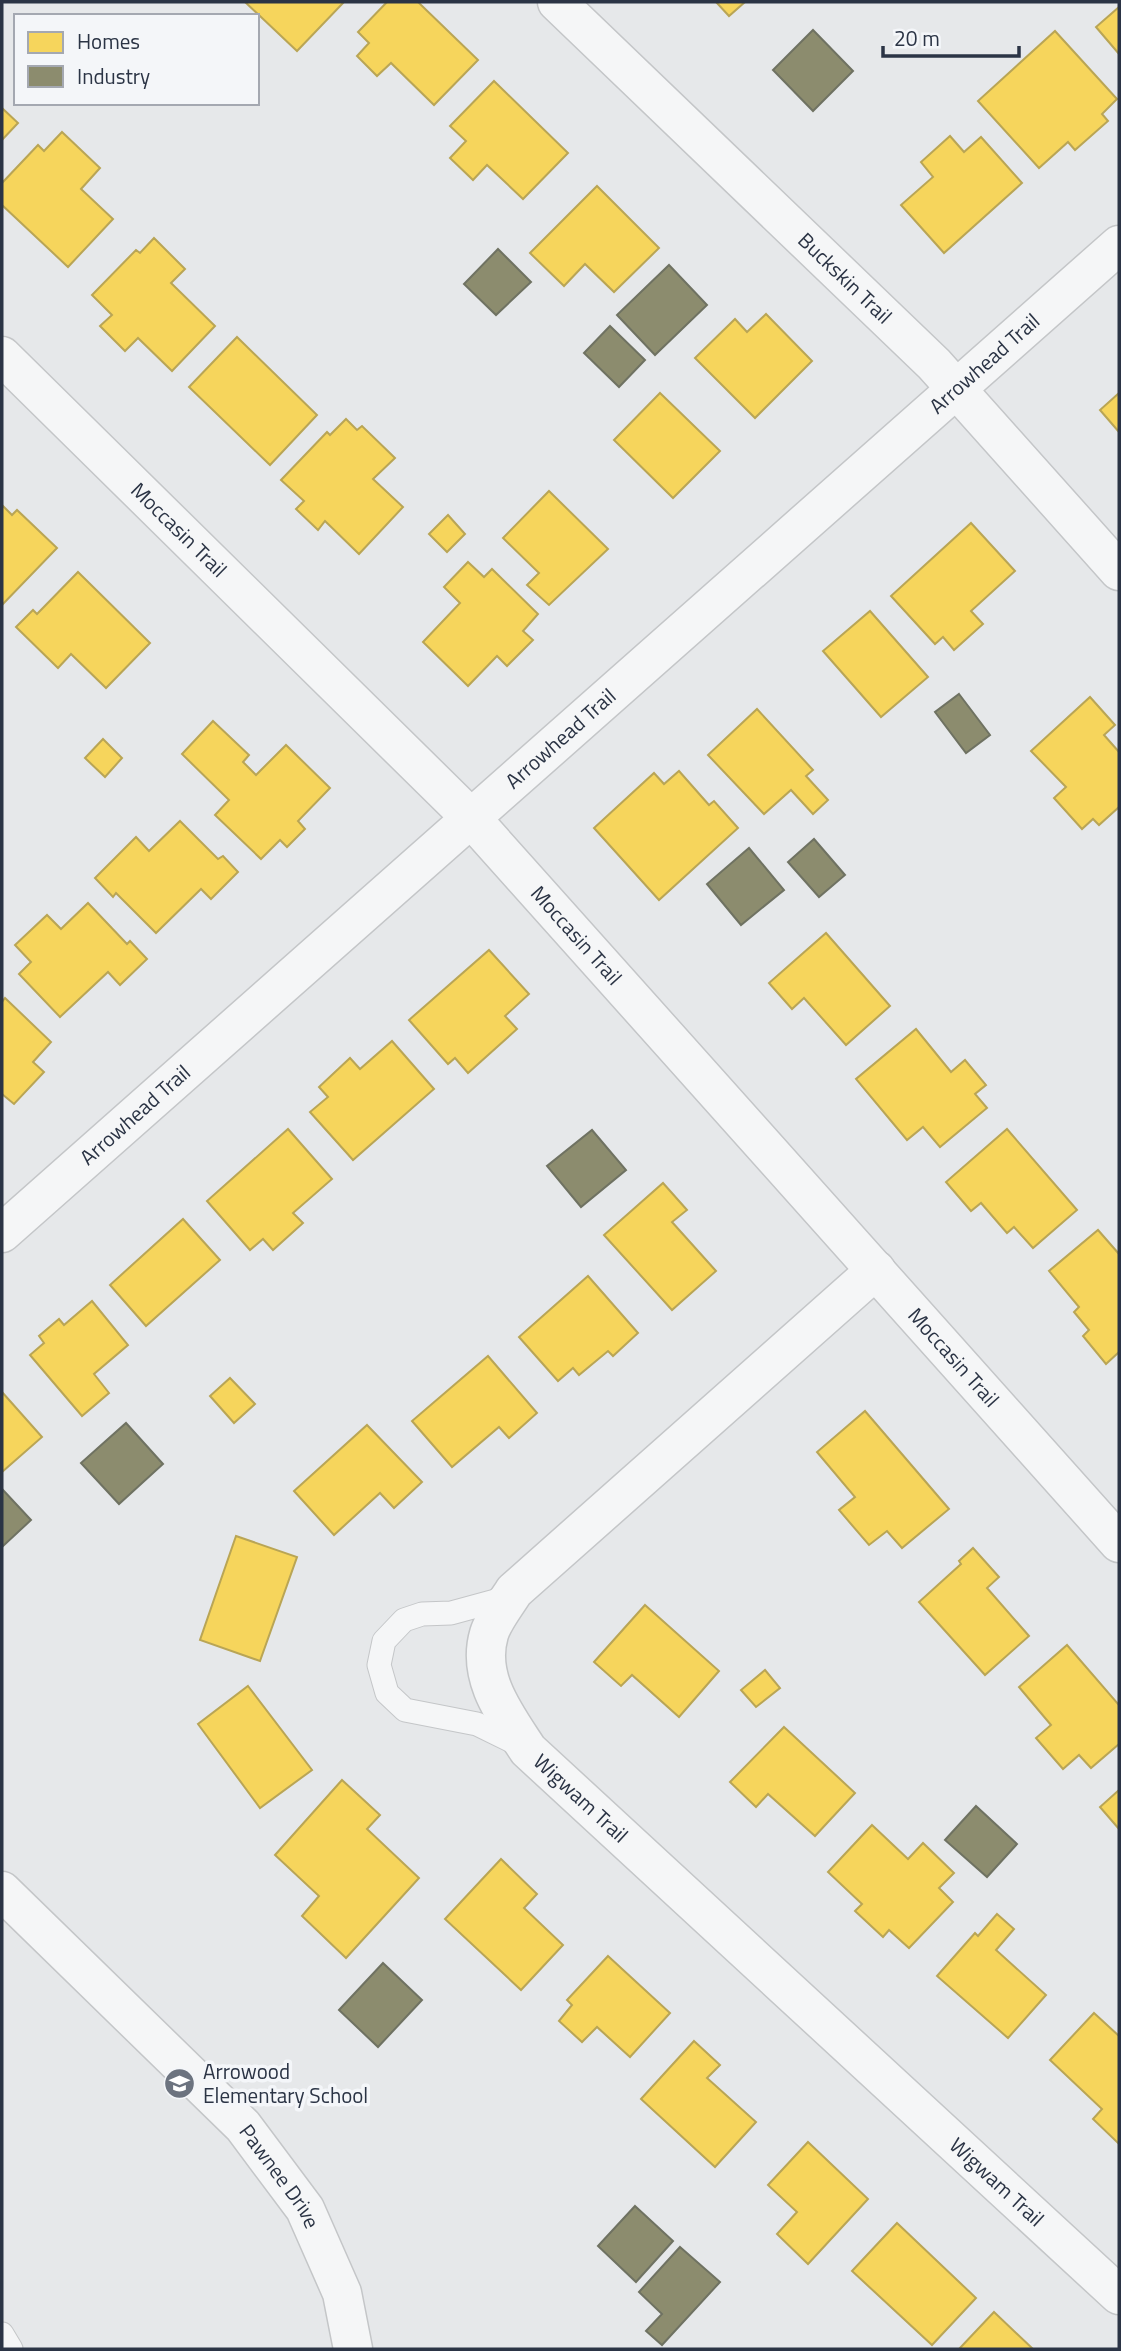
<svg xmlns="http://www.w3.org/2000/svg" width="1121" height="2351" font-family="'Titillium Web',sans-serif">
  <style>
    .homes { fill: #f6d55c; stroke: #b9a555; stroke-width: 2 }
    .industry { fill: #8c8c6e; stroke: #6f7262; stroke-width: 2 }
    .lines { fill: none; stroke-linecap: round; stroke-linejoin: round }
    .service-casing { stroke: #c4c6c8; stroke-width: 25 }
    .minor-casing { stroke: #c4c6c8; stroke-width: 41 }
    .service { stroke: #f5f6f7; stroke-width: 23 }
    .minor { stroke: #f5f6f7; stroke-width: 38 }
    .labels { text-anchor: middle; stroke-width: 7; stroke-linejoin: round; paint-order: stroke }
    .street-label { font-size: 21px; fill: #2b3445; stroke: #f4f6f9 }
    .poi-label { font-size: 21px; fill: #2b3445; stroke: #f4f6f9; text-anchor: start }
  </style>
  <rect width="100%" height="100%" fill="#e6e8ea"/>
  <g class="homes">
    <path d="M245,2H344L297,51Z"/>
    <path d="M387,2H418L478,60L434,105L391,63L377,76L357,56L369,43L358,32Z"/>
    <path d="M716,2H745L729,16Z"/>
    <path d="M1119,7V54L1096,27Z"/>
    <path d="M1055,31L1117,99L1102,114L1108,121L1075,150L1068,142L1039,168L978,101Z"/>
    <path d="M494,81L568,153L523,199L487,165L473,180L450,158L466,141L450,126Z"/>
    <path d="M2,108L18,123L2,140Z"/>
    <path d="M62,132L100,168L81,189L113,219L68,267L2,205V183L38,145L44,151Z"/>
    <path d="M950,136L964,152L981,137L1022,183L944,253L901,205L933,177L921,162Z"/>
    <path d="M597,186L659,248L614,292L585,264L564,286L530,253Z"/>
    <path d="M154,238L185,269L171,283L215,326L172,371L138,338L125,351L100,326L112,315L92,295L136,250L140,253Z"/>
    <path d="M766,314L812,361L755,418L695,358L735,319L747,332Z"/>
    <path d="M237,337L317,415L270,465L189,387Z"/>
    <path d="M660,393L720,451L673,498L614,440Z"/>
    <path d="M1119,393V432L1100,410Z"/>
    <path d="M346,419L357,430L362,426L395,458L373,479L403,507L359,554L325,521L318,530L296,509L304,501L281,480L327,432L330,435Z"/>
    <path d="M549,491L608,549L549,605L527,585L539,573L503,538Z"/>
    <path d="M2,505L12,515L17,510L57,548L2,605Z"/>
    <path d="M448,515L465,534L447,552L429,534Z"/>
    <path d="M971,523L1015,571L971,611L983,624L954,650L943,637L935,644L891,596Z"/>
    <path d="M468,562L484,577L492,569L538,614L523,631L533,640L507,666L497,656L468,686L423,642L460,603L444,587Z"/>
    <path d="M78,572L150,643L106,688L71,654L58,668L16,627L33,610L37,614Z"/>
    <path d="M870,611L928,677L881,717L823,651Z"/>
    <path d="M1090,697L1115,725L1104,735L1119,752V807L1099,825L1093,819L1082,829L1054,798L1066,787L1031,751Z"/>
    <path d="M757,709L813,770L806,776L828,800L813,814L791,790L764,814L708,755Z"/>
    <path d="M213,721L249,755L243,762L256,775L286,745L330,788L298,821L305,829L287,847L280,840L261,859L215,815L229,800L182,754Z"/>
    <path d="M103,739L122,758L105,777L85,758Z"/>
    <path d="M679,771L709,805L714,801L738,828L659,900L594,828L654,773L664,784Z"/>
    <path d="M180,821L218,859L223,856L238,872L211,899L201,889L156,933L116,893L113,897L95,878L136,837L149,851Z"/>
    <path d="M88,903L127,944L130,941L147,959L120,985L108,972L60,1017L19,974L31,962L15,945L47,915L61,929Z"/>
    <path d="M826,933L890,1006L846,1045L804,998L792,1009L769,983Z"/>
    <path d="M489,950L529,994L505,1016L517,1029L468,1073L455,1058L448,1064L409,1020Z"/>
    <path d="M5,998L51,1042L33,1062L44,1072L14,1104L2,1094V1002Z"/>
    <path d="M916,1029L951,1072L965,1060L986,1085L975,1094L987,1108L940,1147L923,1127L907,1140L856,1079Z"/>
    <path d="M392,1041L434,1089L353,1160L310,1112L328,1097L319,1087L350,1058L360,1069Z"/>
    <path d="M288,1129L332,1179L293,1213L303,1223L273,1250L263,1239L250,1250L207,1201Z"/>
    <path d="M1007,1129L1077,1210L1033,1248L1014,1227L1007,1233L981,1203L971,1211L946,1182Z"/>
    <path d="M663,1183L687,1210L672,1222L716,1271L672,1310L604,1235Z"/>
    <path d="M183,1219L220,1260L146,1326L110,1285Z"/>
    <path d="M1098,1230L1119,1254V1352L1106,1364L1083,1336L1089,1330L1074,1312L1079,1307L1049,1271Z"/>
    <path d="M588,1276L638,1333L613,1356L608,1351L579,1375L573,1368L558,1381L519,1337Z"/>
    <path d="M92,1301L128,1345L94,1374L109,1393L82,1416L30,1355L44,1343L39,1336L59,1319L64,1325Z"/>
    <path d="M488,1356L537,1413L509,1438L499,1427L452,1467L412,1421Z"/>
    <path d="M230,1378L255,1404L234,1423L210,1396Z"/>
    <path d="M2,1392L42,1437L2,1472Z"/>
    <path d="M865,1411L949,1509L902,1548L887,1531L869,1545L839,1510L855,1497L817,1452Z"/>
    <path d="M367,1425L422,1482L394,1508L380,1493L334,1535L294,1491Z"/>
    <path d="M236,1536L297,1557L260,1661L200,1640Z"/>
    <path d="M973,1548L999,1577L987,1588L1029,1636L985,1675L919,1602L961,1564L959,1561Z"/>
    <path d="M645,1605L719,1671L679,1717L632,1675L621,1686L594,1662Z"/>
    <path d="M1067,1645L1119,1705V1744L1091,1768L1079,1755L1063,1769L1036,1738L1051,1725L1019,1687Z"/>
    <path d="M765,1670L780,1688L756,1707L741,1690Z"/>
    <path d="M248,1686L312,1770L260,1808L198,1724Z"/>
    <path d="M784,1727L855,1793L815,1836L768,1794L756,1807L730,1782Z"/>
    <path d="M342,1780L380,1815L367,1829L419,1878L346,1958L302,1916L319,1896L275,1855Z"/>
    <path d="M1119,1790V1829L1100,1807Z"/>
    <path d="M872,1825L908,1859L923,1843L954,1873L939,1888L953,1902L909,1948L889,1930L883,1937L855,1911L862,1904L828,1872Z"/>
    <path d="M501,1859L537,1894L524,1908L563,1945L521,1990L445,1919Z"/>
    <path d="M997,1914L1014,1929L996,1950L1046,1995L1008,2038L937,1976L975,1933L978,1936Z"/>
    <path d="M608,1956L670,2013L630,2057L597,2027L582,2042L559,2021L572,2005L567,2000Z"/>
    <path d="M1094,2013L1119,2036V2144L1093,2119L1102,2109L1050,2060Z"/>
    <path d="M694,2041L720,2065L707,2078L756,2122L715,2167L641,2099Z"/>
    <path d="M808,2142L868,2199L808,2264L777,2234L797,2212L768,2185Z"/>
    <path d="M897,2223L976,2298L932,2345L852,2271Z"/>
    <path d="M994,2312L1033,2349H959Z"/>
  </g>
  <g class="industry">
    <path d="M813,30L853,71L813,111L773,70Z"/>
    <path d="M498,249L531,282L496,315L464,284Z"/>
    <path d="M669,265L707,305L655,355L617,315Z"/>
    <path d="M610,326L645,360L619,387L584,353Z"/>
    <path d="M959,694L990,735L966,753L935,712Z"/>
    <path d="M814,839L845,875L819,897L788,862Z"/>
    <path d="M749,848L784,890L741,925L707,884Z"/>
    <path d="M592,1130L626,1170L581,1207L547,1166Z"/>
    <path d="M126,1423L163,1464L119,1504L81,1463Z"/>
    <path d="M3,1490L31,1520L2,1547V1491Z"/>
    <path d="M976,1806L1017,1844L987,1877L945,1840Z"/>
    <path d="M383,1963L422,2000L378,2047L339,2010Z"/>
    <path d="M635,2206L673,2241L636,2282L598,2246Z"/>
    <path d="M680,2247L720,2282L662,2345L646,2331L662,2314L639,2292Z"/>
  </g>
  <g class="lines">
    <defs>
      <g id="service">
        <path d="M511,1593L495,1601L451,1613L422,1614L404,1620L384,1641L379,1665L387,1693L405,1710L477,1724L520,1745"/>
        <path d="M2,2334L11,2349"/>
      </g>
      <g id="minor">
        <path id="s1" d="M557,2L934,364L1119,571"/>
        <path id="s2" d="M2,356L471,818L1119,1543"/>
        <path id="s3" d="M2,1233L1119,245"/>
        <path id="s4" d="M876,1270L514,1591C506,1604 493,1620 489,1634C476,1678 506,1716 528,1750L1119,2295"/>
        <path id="s5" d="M2,1891L243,2126L305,2209L342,2293L353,2349"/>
      </g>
    </defs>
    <use href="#service" class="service-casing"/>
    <use href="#minor" class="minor-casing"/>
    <use href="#service" class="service"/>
    <use href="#minor" class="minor"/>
  </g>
  <defs>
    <symbol id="school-disc" viewBox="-11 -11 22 22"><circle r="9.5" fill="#6c737f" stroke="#f4f6f9"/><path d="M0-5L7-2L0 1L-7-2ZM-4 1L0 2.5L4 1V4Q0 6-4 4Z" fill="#fff"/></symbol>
  </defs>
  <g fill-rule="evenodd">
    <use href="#school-disc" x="162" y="2066" width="35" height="35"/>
  </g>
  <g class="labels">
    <g class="street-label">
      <text dy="7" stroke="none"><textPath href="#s1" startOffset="399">Buckskin Trail</textPath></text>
      <text dy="7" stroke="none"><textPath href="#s3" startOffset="1312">Arrowhead Trail</textPath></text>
      <text dy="7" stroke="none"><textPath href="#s2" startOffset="248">Moccasin Trail</textPath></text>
      <text dy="7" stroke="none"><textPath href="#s3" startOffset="746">Arrowhead Trail</textPath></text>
      <text dy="7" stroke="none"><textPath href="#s2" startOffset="816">Moccasin Trail</textPath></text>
      <text dy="7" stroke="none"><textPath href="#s3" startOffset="178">Arrowhead Trail</textPath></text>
      <text dy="7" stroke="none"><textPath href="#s2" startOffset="1382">Moccasin Trail</textPath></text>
      <text dy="7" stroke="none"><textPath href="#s4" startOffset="732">Wigwam Trail</textPath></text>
      <text dy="7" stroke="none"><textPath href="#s5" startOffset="399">Pawnee Drive</textPath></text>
      <text dy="7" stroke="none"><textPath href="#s4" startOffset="1298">Wigwam Trail</textPath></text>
    </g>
    <g class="poi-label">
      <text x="203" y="2079">Arrowood<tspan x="203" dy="24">Elementary School</tspan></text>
    </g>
  </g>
  <rect width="1121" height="2351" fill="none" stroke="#2b3445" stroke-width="7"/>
  <rect x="14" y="14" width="245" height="91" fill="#f4f6f9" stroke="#a4a8b1" stroke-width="2"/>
  <rect x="28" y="32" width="35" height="21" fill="#f6d55c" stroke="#a4a8b1" stroke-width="2"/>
  <text x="77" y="49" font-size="21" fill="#2b3445">Homes</text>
  <rect x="28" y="66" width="35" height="21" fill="#8c8c6e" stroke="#a4a8b1" stroke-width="2"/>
  <text x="77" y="84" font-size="21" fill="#2b3445">Industry</text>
  <path d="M883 46v10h136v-10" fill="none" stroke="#2b3445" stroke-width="3.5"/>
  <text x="894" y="46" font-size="21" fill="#2b3445" stroke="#f4f6f9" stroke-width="5" paint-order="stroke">20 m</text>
</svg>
